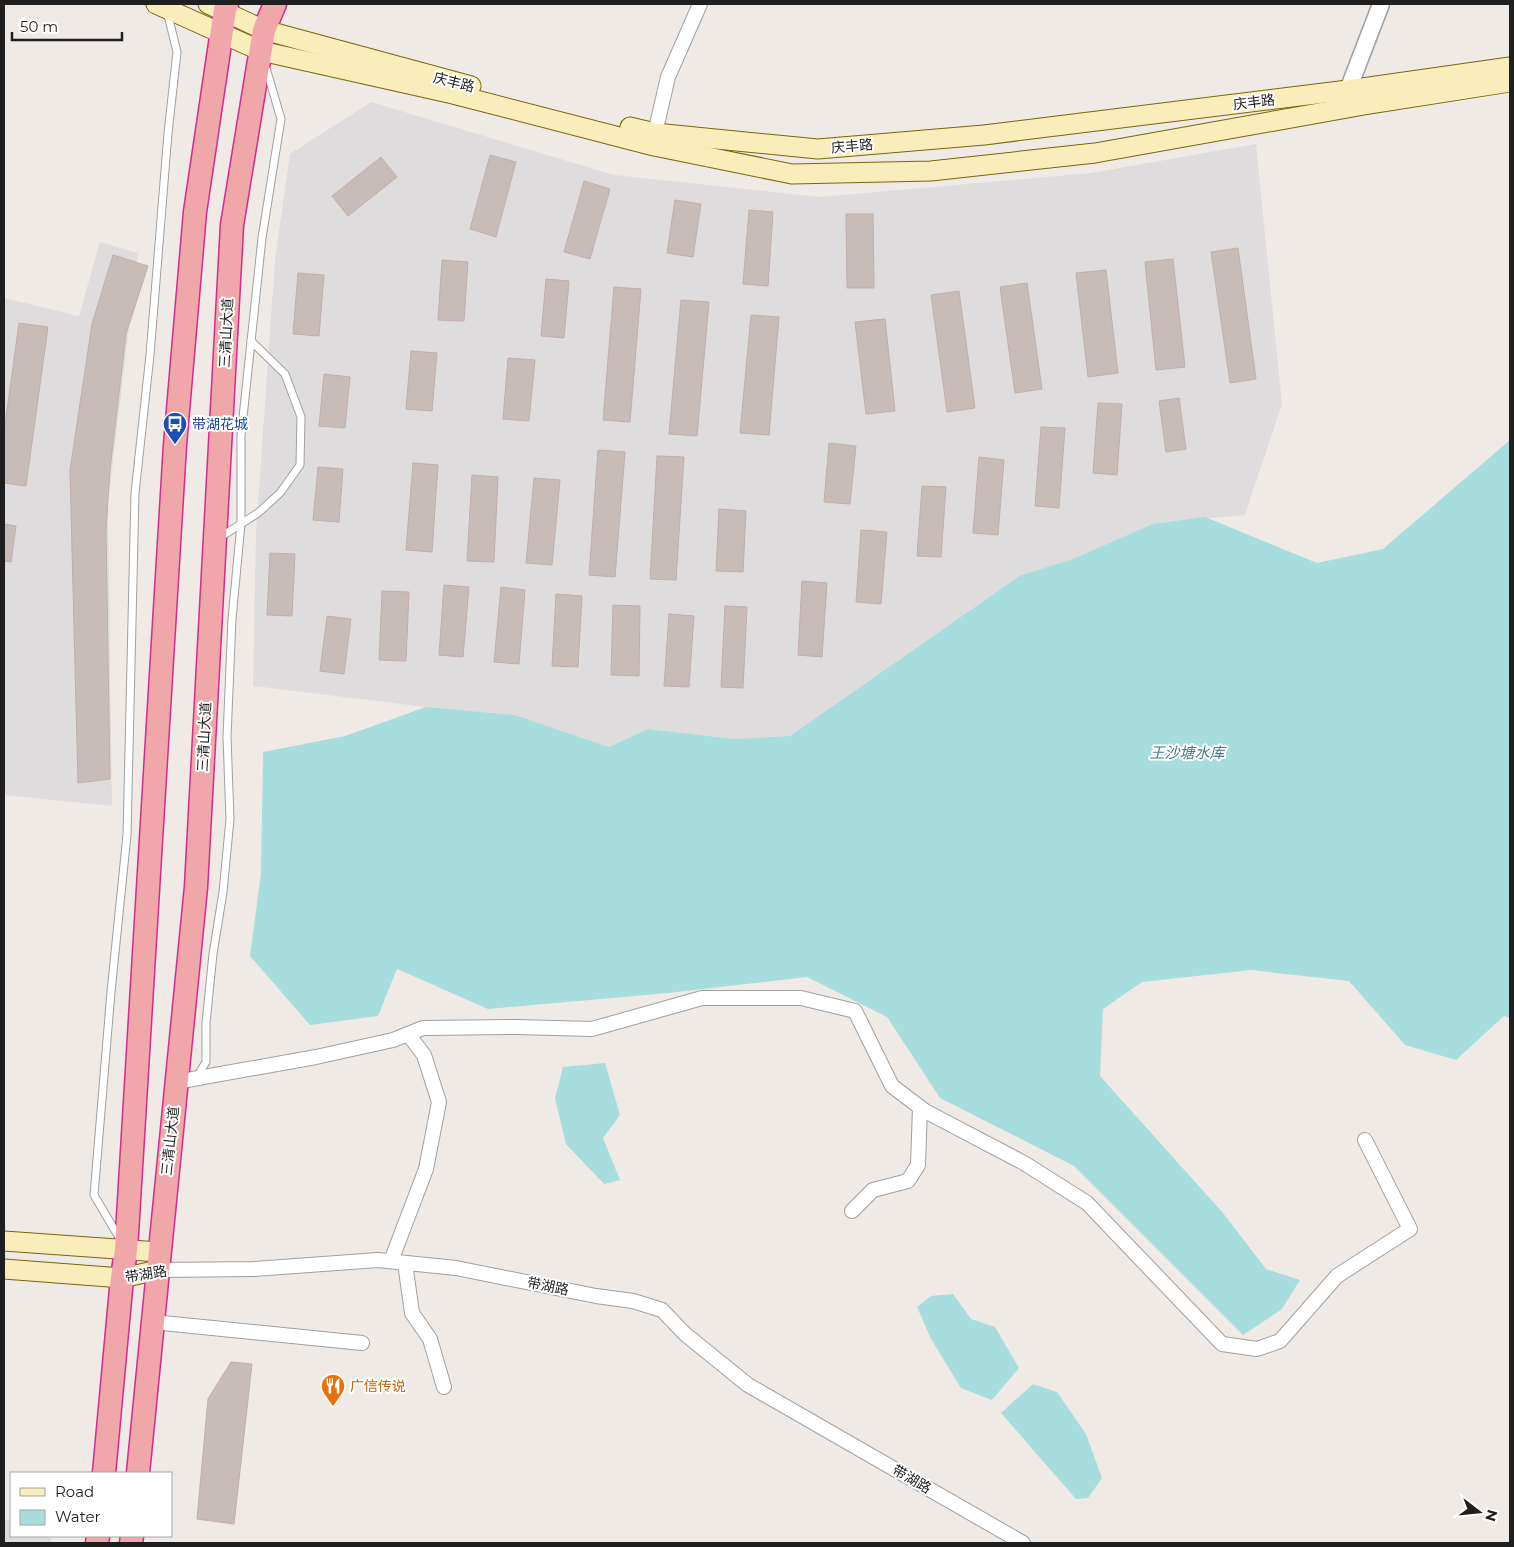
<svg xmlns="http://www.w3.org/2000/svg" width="1514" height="1547" font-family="Montserrat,'Noto Sans SC',sans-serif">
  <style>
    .residential { fill: #dedcdd }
    .water { fill: #a7dddc }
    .building { fill: #c8bcb9; stroke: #c1aea9 }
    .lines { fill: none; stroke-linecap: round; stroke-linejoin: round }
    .service-casing { stroke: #a0a0a0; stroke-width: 9 }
    .minor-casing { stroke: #a0a0a0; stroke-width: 16 }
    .tertiary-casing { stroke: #a0a0a0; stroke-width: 19 }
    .secondary-casing { stroke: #766807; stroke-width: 21 }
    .trunk-casing { stroke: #d8298e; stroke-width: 25 }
    .service { stroke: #fff; stroke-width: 7 }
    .minor { stroke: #fff; stroke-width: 14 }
    .tertiary { stroke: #fff; stroke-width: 16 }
    .secondary { stroke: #f8edbb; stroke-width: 19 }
    .trunk { stroke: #f0a7aa; stroke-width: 22 }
    .labels { text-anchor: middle; stroke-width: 4; stroke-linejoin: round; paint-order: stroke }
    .street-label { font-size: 14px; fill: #1f1f1f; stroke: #fff }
    .transit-label { font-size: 14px; fill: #164399; stroke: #fff; text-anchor: start }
    .food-label { font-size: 14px; fill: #c56008; stroke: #fff; text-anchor: start }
    .water-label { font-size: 15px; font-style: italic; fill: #417a8f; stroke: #fff }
  </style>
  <rect width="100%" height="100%" fill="#f0eae6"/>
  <g class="residential">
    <path d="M371,102L614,175L820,197L1091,173L1256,144L1282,404L1245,515L1170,522L1073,559L1021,575L790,736L734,739L648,729L609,747L515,715L426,707L253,686L256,533L275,260L290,154Z"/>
    <path d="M100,242L138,253L108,503L112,806L4,795V298L79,316Z"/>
    <path d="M4,1520H11V1536H41L51,1538V1543H4Z"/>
  </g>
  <g class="water">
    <path d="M1510,440V1018L1504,1016L1456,1060L1405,1045L1349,981L1251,970L1142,982L1103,1009L1100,1076L1223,1213L1266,1269L1300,1280L1282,1309L1243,1335L1074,1166L940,1098L887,1017L807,977L668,993L488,1009L397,969L378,1016L310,1025L250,956L261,873L263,752L345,736L426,707L515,715L609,747L648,729L734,739L790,736L1021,575L1073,559L1153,524L1205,517L1317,563L1383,549Z"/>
    <path d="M605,1063L620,1115L603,1138L620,1180L604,1184L566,1144L555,1098L563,1067Z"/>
    <path d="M953,1294L971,1319L995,1327L1019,1368L992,1400L961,1388L931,1339L917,1307L931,1296Z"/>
    <path d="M1033,1384L1057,1392L1086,1434L1102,1478L1088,1498L1076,1499L1001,1413Z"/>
  </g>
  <g class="building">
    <path d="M490,155L516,162L496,237L470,229Z"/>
    <path d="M381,157L397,177L348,216L332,196Z"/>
    <path d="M584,181L610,189L590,259L564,252Z"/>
    <path d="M675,200L701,204L693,257L667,253Z"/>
    <path d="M749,210L773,212L768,286L743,284Z"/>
    <path d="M846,214H873L874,288H847Z"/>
    <path d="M1238,248L1256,379L1230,383L1211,252Z"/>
    <path d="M113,255L148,266L126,334L110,469L106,530L110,779L78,783L70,470L92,324Z"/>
    <path d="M1173,259L1185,367L1156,370L1145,262Z"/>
    <path d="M442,260L468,262L464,321L438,320Z"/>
    <path d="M1106,270L1118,373L1088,377L1076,273Z"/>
    <path d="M298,273L324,275L319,336L293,334Z"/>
    <path d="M546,279L569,281L564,338L541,336Z"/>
    <path d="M1027,283L1042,389L1015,393L1000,287Z"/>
    <path d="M614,287L641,289L630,422L603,420Z"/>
    <path d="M959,291L975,408L947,412L931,295Z"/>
    <path d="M681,300L709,302L697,436L669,434Z"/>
    <path d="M751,315L779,317L769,435L740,433Z"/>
    <path d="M885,319L895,411L866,414L855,322Z"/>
    <path d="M19,323L48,327L26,486L4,483V432Z"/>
    <path d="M411,351L437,353L432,411L406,409Z"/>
    <path d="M508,358L535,360L529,421L503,419Z"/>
    <path d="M324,374L350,377L345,428L319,426Z"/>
    <path d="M1179,398L1186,449L1166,452L1159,401Z"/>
    <path d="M1098,403L1122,404L1117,475L1093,473Z"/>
    <path d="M1041,427L1065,428L1059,508L1035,506Z"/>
    <path d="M829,443L856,446L850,504L824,502Z"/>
    <path d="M598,450L625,452L615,577L589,575Z"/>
    <path d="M657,456L684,457L676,580L650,579Z"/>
    <path d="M979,457L1004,460L998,535L973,533Z"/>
    <path d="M413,463L438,465L432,552L406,550Z"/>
    <path d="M318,467L343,469L339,522L313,520Z"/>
    <path d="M472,475L498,477L494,562L467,561Z"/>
    <path d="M534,478L560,480L552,565L526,563Z"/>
    <path d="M922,486L946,487L941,557L917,556Z"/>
    <path d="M719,509L746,511L743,572L716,571Z"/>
    <path d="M4,524L16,526L11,562L4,561Z"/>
    <path d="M861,530L887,532L881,604L856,602Z"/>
    <path d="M270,553L295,554L292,616L267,615Z"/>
    <path d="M802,581L827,583L822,657L798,655Z"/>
    <path d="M444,585L469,587L463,657L439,655Z"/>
    <path d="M501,587L525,590L519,664L494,662Z"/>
    <path d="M382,591L409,592L406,661L379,660Z"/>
    <path d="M556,594L582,596L578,667L552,666Z"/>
    <path d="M613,605L640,606L639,676L611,675Z"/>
    <path d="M725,606L747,607L743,688L721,687Z"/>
    <path d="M669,614L694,616L689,687L664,686Z"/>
    <path d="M327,616L351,619L344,674L320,671Z"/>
    <path d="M231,1362L252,1364L234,1524L197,1519L208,1399Z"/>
  </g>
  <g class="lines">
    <defs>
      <g id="service">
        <path d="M219,538L258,513L280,493L300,465L301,417L285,374L251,341"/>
        <path d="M196,1078L206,1062V1023L213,954L223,892L230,819L227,737L232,619L241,524V436L262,238L281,119L266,68"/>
        <path d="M120,1239L94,1195L111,992L127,835L135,493L150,355L168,133L177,52L167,11"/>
      </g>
      <g id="minor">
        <path d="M655,133L668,77L700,4"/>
        <path d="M176,1082L316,1057L393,1040L423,1028L517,1027L592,1029L702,998H801L855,1011L892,1086L925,1111L1024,1163L1087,1203L1222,1344L1257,1349L1280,1341L1337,1276L1410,1229L1365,1140"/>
        <path d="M852,1211L873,1190L908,1181L918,1165L920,1107"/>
        <path d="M391,1261L426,1169L439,1102L424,1055L408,1034"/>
        <path d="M405,1263L412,1313L430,1339L444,1387"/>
        <path d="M158,1270L254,1269L378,1260L456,1268L596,1296L633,1301L662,1310L685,1334L748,1385L1023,1543"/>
        <path d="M153,1322L362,1343"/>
      </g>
      <path id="tertiary" d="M1348,90L1381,4"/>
      <g id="secondary">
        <path d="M156,4L261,51L453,94L654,146L792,174L931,171L1095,153L1364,105L1510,82"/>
        <path d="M208,4L264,30L471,86"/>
        <path d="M630,127L655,133L818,149L984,135L1348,90L1510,67"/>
        <path d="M4,1241L159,1252"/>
        <path d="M4,1269L122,1278L158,1270"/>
      </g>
      <g id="trunk">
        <path d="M104,1473L122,1278L126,1250L175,445L195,212L225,10L227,4"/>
        <path d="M138,1473L196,887L232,225L264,30L275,4"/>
        <path d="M97,1543L98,1536"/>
        <path d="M131,1543L132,1536"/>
      </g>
    </defs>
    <use href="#service" class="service-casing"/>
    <use href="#minor" class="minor-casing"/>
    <use href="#tertiary" class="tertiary-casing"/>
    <use href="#secondary" class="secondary-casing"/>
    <use href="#trunk" class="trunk-casing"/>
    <use href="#service" class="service"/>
    <use href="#minor" class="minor"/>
    <use href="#tertiary" class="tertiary"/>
    <use href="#secondary" class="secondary"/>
    <use href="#trunk" class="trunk"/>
  </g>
  <defs>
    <symbol id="bus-pin" viewBox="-11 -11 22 30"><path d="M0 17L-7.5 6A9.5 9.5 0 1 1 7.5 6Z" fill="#1a4fb4" stroke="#fff"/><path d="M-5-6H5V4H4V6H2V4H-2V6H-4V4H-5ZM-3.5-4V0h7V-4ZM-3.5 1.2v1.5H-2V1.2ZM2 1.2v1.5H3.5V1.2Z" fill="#fff"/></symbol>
    <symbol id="restaurant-pin" viewBox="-11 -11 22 30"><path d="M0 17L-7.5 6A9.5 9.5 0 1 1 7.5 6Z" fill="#e8710a" stroke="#fff"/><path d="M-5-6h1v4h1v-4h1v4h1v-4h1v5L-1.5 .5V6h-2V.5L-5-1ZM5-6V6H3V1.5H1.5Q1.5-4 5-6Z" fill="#fff"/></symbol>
  </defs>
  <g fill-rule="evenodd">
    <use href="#bus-pin" x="161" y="410" width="28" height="38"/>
    <use href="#restaurant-pin" x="319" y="1372" width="28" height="38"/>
  </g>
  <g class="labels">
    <g class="street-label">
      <text transform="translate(454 82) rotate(14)" y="5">庆丰路</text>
      <text transform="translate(1254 102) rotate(-7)" y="5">庆丰路</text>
      <text transform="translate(852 146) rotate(-5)" y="5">庆丰路</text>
      <text transform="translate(226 333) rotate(-87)" y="5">三清山大道</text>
      <text transform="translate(204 737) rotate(-87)" y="5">三清山大道</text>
      <text transform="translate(170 1141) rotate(-84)" y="5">三清山大道</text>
      <text transform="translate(146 1274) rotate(-9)" y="5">带湖路</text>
      <text transform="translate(548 1286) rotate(11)" y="5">带湖路</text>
      <text transform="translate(912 1479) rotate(30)" y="5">带湖路</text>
    </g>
    <g class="transit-label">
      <text x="192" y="429">带湖花城</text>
    </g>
    <g class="food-label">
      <text x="350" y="1391">广信传说</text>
    </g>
    <g class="water-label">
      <text x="1187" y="758">王沙塘水库</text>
    </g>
  </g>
  <rect width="1514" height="1547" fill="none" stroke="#1f1f1f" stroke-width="10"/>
  <rect x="10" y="1472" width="162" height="65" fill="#ffffff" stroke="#a5a5a5"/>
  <rect x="20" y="1488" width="25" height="8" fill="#f8edbb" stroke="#a5a5a5"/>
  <text x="55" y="1497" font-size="15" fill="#1f1f1f">Road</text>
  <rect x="20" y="1510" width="25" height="15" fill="#a7dddc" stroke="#a5a5a5"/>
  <text x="55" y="1522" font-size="15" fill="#1f1f1f">Water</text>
  <g transform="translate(1479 1512) rotate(106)" stroke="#ffffff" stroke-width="4" paint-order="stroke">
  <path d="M0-4L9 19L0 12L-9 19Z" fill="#1f1f1f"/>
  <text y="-8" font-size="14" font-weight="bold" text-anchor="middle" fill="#1f1f1f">N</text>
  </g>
  <path d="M12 32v8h110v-8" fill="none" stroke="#1f1f1f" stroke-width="2.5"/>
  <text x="20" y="32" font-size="15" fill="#1f1f1f" stroke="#ffffff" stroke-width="4" paint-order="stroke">50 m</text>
</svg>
